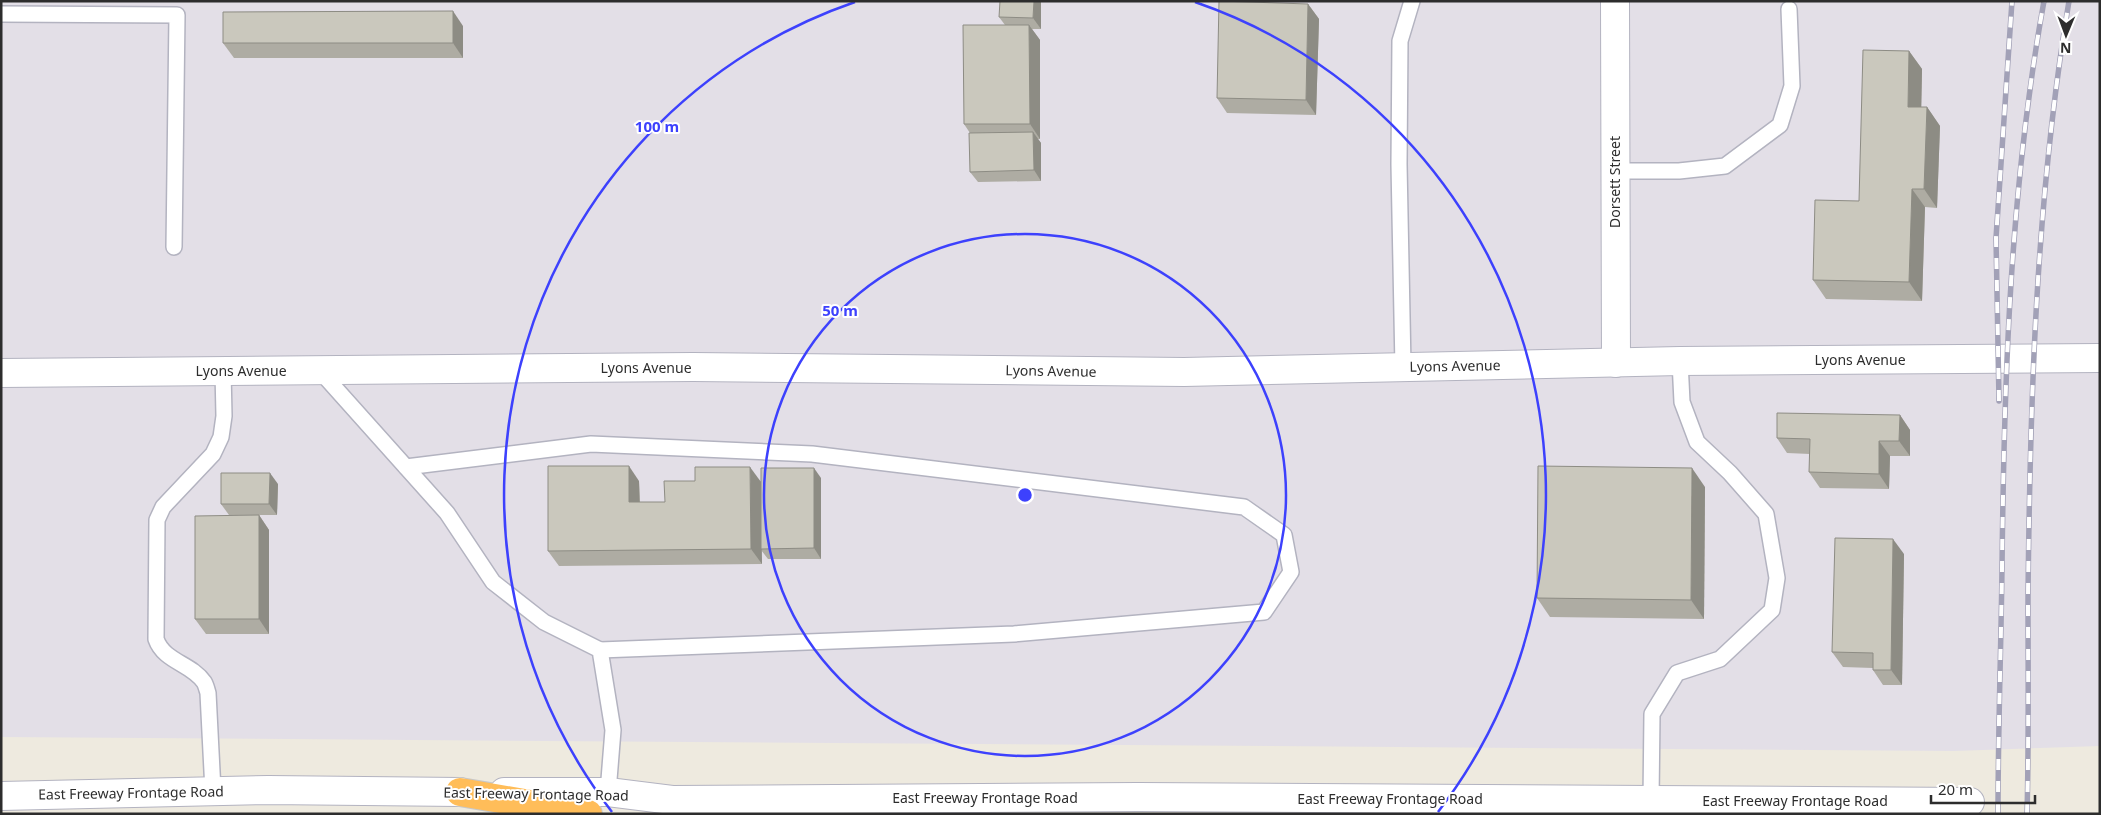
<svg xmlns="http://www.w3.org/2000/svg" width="2101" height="815" font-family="'Noto Sans',sans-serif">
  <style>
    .industrial { fill: #e3dfe7 }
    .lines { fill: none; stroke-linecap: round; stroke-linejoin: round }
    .service-casing { stroke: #b3b3c0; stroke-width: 18 }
    .minor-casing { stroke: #b3b3c0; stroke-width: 30 }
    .secondary-casing { stroke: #b3b3c0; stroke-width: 30 }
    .motorway-casing { stroke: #c8c8c8; stroke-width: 30 }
    .service { stroke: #fff; stroke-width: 15 }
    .minor { stroke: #fff; stroke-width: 28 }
    .secondary { stroke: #fff; stroke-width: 28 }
    .motorway { stroke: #ffbd59; stroke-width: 28 }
    .rail-casing { stroke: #a2a1b7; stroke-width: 5.5 }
    .rail { stroke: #fff; stroke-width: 4; stroke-dasharray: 11; stroke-linecap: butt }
    .wall { fill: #aeaca3 }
    .shaded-wall { fill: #8d8c84 }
    .building { fill: #cac8bd; stroke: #8d8c84 }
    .ring { fill: none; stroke: #3d41fd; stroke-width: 2.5 }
    .labels { text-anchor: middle; stroke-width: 4; stroke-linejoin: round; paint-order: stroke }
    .street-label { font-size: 14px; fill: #2d2d2d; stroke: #fff }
    .centre { fill: #3d41fd; stroke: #fff; stroke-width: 2.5 }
    .ring-label { font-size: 15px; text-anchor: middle; font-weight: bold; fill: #3d41fd; stroke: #fff; stroke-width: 4; stroke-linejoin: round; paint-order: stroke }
  </style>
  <rect width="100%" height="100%" fill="#eeeadf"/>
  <path class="industrial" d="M1,1H2100V746L1954,751L1,737Z"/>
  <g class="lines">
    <defs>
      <g id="service">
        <path d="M1,14L177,15L174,247"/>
        <path d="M1615,171H1679L1725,166L1780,125L1792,86L1789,9"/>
        <path d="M1403,367L1399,164L1400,41L1412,1"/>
        <path d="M320,371L447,513L493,582L544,622L600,650L613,730L608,792"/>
        <path d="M406,467L591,444L812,454L1244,507L1284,535L1291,572L1264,612L1014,634L600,650"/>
        <path d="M213,791L208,693C207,690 206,685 204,682C191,663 164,662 156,639L157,520L163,507L213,454L221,437L224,416L223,371"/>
        <path d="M1651,800L1652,714L1677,673L1720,659L1772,610L1777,578L1766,514L1730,473L1697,442L1682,402L1680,361"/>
      </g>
      <g id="minor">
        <path d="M1615,1L1616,363"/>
        <path d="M1,373L693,367L1184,372L1680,361L2100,358"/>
        <path d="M504,792H608L672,800L1138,797L1970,802"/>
      </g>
      <path id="secondary" d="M1,796L268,790L460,792"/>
      <path id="motorway" d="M460,792L588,814"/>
    </defs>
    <use href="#service" class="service-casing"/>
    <use href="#minor" class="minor-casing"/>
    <use href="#secondary" class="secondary-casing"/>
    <use href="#motorway" class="motorway-casing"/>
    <use href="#service" class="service"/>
    <use href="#minor" class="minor"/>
    <use href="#secondary" class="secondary"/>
    <use href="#motorway" class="motorway"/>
    <defs>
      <g id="rail">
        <path d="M1999,401L1996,238L2012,1"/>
        <path d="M1998,814C1998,732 2001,650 2002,568C2004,378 2010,188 2044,1"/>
        <path d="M2027,814C2029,741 2028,669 2028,597C2030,398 2036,198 2069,1"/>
      </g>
    </defs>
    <use href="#rail" class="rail-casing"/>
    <use href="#rail" class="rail"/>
  </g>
  <g class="wall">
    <path d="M1041,1V29H1032L1040,40V139H1038L1041,143V181L978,182L970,172V133L964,124L1005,25L999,17Z"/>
    <path d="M1308,4L1319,19L1316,115L1227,113L1217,98Z"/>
    <path d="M463,26V58H234L223,43Z"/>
    <path d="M1909,51L1922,69L1921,107H1927L1940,126L1937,208L1925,207L1922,301L1826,299L1813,280L1859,201Z"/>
    <path d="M1900,415L1910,430V456H1890L1889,489L1820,488L1809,472L1810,454L1787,453L1777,438Z"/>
    <path d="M821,478V559H768L761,550L762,564L559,566L548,551L639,481L640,502H665L761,481Z"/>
    <path d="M278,484L277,515H229L221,504Z"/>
    <path d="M1705,487L1704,619L1550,617L1537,598Z"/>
    <path d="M259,515L269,530V634H206L195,619Z"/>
    <path d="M1904,554L1902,685H1883L1873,670V668L1843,667L1832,652Z"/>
  </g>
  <g class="shaded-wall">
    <path d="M1034,1H1041V29L1033,18Z"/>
    <path d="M1308,4L1319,19L1316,115L1306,100Z"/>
    <path d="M453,11L463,26V58L453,43Z"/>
    <path d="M1029,25L1040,40V139L1030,124Z"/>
    <path d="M1909,51L1922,69L1921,125L1908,107Z"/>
    <path d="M1927,107L1940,126L1937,208L1924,189Z"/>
    <path d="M1033,132L1041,143V181L1034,170Z"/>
    <path d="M1912,189L1925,207L1922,301L1909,282Z"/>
    <path d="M1900,415L1910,430V456L1899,441Z"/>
    <path d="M1879,441L1890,456L1889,489L1879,474Z"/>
    <path d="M629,466L639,481L640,517L629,502Z"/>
    <path d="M750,467L761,482L762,564L751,549Z"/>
    <path d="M814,468L821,478V559L814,548Z"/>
    <path d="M1692,468L1705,487L1704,619L1691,600Z"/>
    <path d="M270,473L278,484L277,515L269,504Z"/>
    <path d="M259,515L269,530V634L259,619Z"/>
    <path d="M1893,539L1904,554L1902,685L1891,670Z"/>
  </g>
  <g class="building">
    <path d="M1000,1H1034L1033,18L999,17Z"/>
    <path d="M1219,1L1308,4L1306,100L1217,98Z"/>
    <path d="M453,11V43H223V12Z"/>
    <path d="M963,25H1029L1030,124H964Z"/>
    <path d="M1863,50L1909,51L1908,107H1927L1924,189H1912L1909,282L1813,280L1815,200L1859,201Z"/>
    <path d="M1033,132L1034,170L970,172L969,133Z"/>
    <path d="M1777,413L1900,415L1899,441H1879V474L1809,472L1810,439L1777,438Z"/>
    <path d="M548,466H629V502H665L664,481H695V467H750L751,549L548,551Z"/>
    <path d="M1538,466L1692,468L1691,600L1537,598Z"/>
    <path d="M761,468H814V548L761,549Z"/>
    <path d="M221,473H270L269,504H221Z"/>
    <path d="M259,515V619H195V516Z"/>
    <path d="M1835,538L1893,539L1891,670H1873V653L1832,652Z"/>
  </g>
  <g class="ring">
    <circle cx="1025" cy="495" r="261"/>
    <path d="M612 812A521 521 0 0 1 855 2M1195 2A521 521 0 0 1 1438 812"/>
  </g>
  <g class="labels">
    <g class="street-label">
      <text transform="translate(1615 182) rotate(-90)" y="5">Dorsett Street</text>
      <text x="1860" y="365">Lyons Avenue</text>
      <text transform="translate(1455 366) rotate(-1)" y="5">Lyons Avenue</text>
      <text x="646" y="373">Lyons Avenue</text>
      <text x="241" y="376">Lyons Avenue</text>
      <text transform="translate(1051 371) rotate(1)" y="5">Lyons Avenue</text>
      <text transform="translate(131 793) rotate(-1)" y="5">East Freeway Frontage Road</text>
      <text transform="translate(536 794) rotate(1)" y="5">East Freeway Frontage Road</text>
      <text x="985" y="803">East Freeway Frontage Road</text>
      <text x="1390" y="804">East Freeway Frontage Road</text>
      <text x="1795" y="806">East Freeway Frontage Road</text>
    </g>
  </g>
  <circle cx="1025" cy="495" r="8" class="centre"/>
  <g class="ring-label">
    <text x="657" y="132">100 m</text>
    <text x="840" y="316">50 m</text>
  </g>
  <rect width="2101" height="815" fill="none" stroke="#2d2d2d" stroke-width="5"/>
  <g transform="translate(2066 35) rotate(181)" stroke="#ffffff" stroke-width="4" paint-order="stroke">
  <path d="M0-4L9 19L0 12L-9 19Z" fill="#2d2d2d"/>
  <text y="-8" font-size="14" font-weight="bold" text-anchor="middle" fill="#2d2d2d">N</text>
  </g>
  <path d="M1931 795v8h104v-8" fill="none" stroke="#2d2d2d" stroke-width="2.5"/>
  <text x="1938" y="795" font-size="15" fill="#2d2d2d" stroke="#ffffff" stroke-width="4" paint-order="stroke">20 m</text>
</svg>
